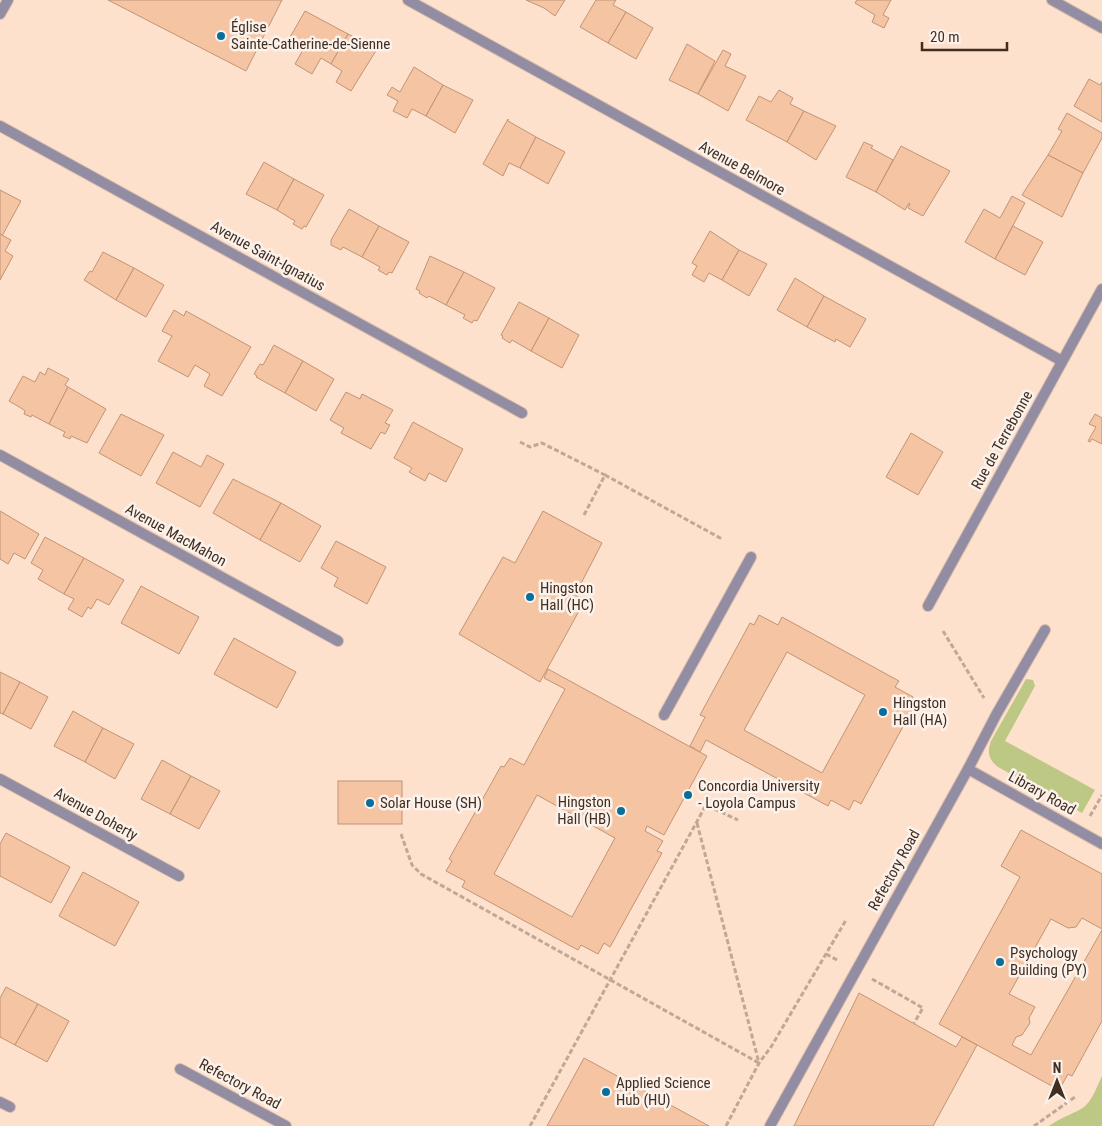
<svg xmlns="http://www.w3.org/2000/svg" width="1102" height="1126" font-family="'Roboto Condensed',sans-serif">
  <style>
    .green { fill: #bdc885 }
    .building { fill: #f4c4a3; stroke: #c19474; fill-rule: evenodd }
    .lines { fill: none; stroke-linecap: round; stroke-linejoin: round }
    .service-casing { stroke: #d8bdab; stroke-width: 12 }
    .minor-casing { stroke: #d8bdab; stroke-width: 12 }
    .path { stroke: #c1a795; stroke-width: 3; stroke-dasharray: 5 2.5; stroke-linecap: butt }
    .service { stroke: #938da3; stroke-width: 10 }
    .minor { stroke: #938da3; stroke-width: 10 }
    .poi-dot { fill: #086e9b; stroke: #fcf2ec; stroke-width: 2 }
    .labels { text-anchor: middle; stroke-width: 5; stroke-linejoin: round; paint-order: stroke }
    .poi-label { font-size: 15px; fill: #412e21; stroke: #fcf2ec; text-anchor: start }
    .street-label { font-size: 15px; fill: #412e21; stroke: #fcf2ec }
  </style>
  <rect width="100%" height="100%" fill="#fee1cd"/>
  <g class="green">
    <path d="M1026,679L1033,680L1035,686L1005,741L1095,790L1082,813L998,767C988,759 987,752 991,741Z"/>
    <path d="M1102,1076V1126H1049C1060,1118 1070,1115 1081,1109C1092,1103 1097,1086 1102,1076Z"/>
  </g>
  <g class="building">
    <path d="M108,0H282L246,71Z"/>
    <path d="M526,0H565L555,16L544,8Z"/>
    <path d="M596,0H616L613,5L626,12L608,43L580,27Z"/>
    <path d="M857,0H891L883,15L889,18L884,28L872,22L875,15L855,3Z"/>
    <path d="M305,11L348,34L331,64L321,58L312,74L295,64L304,48L289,39Z"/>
    <path d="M626,12L653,28L636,59L608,43Z"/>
    <path d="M348,34L377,49L351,91L336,82L342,71L331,64Z"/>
    <path d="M687,44L715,61L698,94L669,80Z"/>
    <path d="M723,50L731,54L725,66L746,76L728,111L698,94Z"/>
    <path d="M414,67L443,85L426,116L412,109L407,118L393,111L398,101L387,95L392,87L400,92Z"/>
    <path d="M1089,79L1100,85L1102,82V122L1074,106Z"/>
    <path d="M443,85L473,100L455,133L426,116Z"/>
    <path d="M779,90L793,98L790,104L804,111L787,142L746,120L759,96L771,102Z"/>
    <path d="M804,111L836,126L816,160L787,142Z"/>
    <path d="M1067,113L1102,133V138L1083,173L1048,155L1062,131L1058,129Z"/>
    <path d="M508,119V121L536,137L520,168L509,163L503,176L483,164Z"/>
    <path d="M536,137L565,152L548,184L520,168Z"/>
    <path d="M864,142L873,146L871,148L893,160L876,192L846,177Z"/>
    <path d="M901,146L950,171L923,216L908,208L910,204L909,203L905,210L876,192Z"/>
    <path d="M1048,155L1083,173L1062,217L1022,195Z"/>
    <path d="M264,162L294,179L277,210L246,194Z"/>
    <path d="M294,179L324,195L306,227L304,226L302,229L293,224L295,221L277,210Z"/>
    <path d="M0,190L21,201L2,236L0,234Z"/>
    <path d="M1012,196L1025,203L995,259L965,242L984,209L1000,218Z"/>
    <path d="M349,209L379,226L362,257L343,247L341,250L331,245V240Z"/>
    <path d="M379,226L409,242L392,273L389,272L387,275L378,270L380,267L362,257Z"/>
    <path d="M1013,226L1043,242L1025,275L995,259Z"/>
    <path d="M710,231L739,250L722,280L709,273L704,282L692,275L697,266L692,263Z"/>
    <path d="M0,234L11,240L5,251L13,256L0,280Z"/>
    <path d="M739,250L767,264L749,296L722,280Z"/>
    <path d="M103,252L134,268L116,300L84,280L90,271L92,272Z"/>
    <path d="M430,256L464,272L446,305L429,296L427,298L419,293L420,291L416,289Z"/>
    <path d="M134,268L164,285L146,317L116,300Z"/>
    <path d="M464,272L495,288L477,321L474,320L472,323L463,318L465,315L446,305Z"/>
    <path d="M795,278L824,296L807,327L777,310Z"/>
    <path d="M824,296L866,319L850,347L836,339L835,342L807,327Z"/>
    <path d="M519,302L549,318L531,351L512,340L510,343L502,338L503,336L501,335Z"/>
    <path d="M174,310L184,316L186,311L251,347L222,396L204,386L210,374L195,365L188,377L158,361L172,336L162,331Z"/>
    <path d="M549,318L579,335L562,368L531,351Z"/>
    <path d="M274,345L303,361L285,393L256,377L257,376L254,374L260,364L263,365Z"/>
    <path d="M303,361L334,379L316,411L285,393Z"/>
    <path d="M48,368L69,379L65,385L68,387L49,424L32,415L31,417L24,414L25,411L21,408L9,401L23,376L35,382L40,372L45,375Z"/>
    <path d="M68,387L106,409L87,443L71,436L70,439L63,436L65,432L49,424Z"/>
    <path d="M346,392L360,399L362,394L393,410L385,423L390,425L385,434L381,432L371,449L341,433L344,428L330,420Z"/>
    <path d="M121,414L164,435L141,476L99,453Z"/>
    <path d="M1095,414L1102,418V444L1092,439L1090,442L1088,441L1096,427L1089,424Z"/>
    <path d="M413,422L463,449L446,482L429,473L425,481L409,472L412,468L394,458Z"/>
    <path d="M911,433L943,452L918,495L886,477Z"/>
    <path d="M173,452L201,467L207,455L224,464L200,507L156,483Z"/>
    <path d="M233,479L281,503L260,540L213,513Z"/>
    <path d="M281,503L321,526L300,562L260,540Z"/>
    <path d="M0,511L39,534L25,559L14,553L8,564L0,559Z"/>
    <path d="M543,511L602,543L575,595L585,600L540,682L459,634L503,557L515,563Z"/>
    <path d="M45,537L84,558L64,594L38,579L43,570L31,563Z"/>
    <path d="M336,541L386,567L367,604L334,586L338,578L321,568Z"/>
    <path d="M84,558L124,580L109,605L97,599L91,609L88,607L82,617L68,609L74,599L64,594Z"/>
    <path d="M141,586L199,617L179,654L121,623Z"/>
    <path d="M759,615L778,625L782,617L899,681L895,687L913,697L908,707L912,710L861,804L854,800L849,810L831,800L828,806L706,740L700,752L690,746L705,717L700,715L750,623L754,625ZM787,652L865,695L822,773L744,730Z"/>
    <path d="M234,638L296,672L277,708L214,674Z"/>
    <path d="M548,669L707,756L664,835L647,826L645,831L663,841L657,851L662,853L610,947L604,943L598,954L581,945L578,950L462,887L465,881L446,871L452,861L449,859L501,766L504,767L510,758L524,765L565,689L544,678ZM537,795L615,838L572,917L494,874Z"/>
    <path d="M0,672L20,682L3,714L0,713Z"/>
    <path d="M20,682L48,697L31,729L3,714Z"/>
    <path d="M73,711L103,728L85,762L54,746Z"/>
    <path d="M103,728L134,744L115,779L85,762Z"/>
    <path d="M162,760L191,776L170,814L141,799Z"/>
    <path d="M191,776L220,791L199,829L170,814Z"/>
    <rect x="338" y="781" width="64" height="43"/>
    <path d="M1021,830L1102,874V929L1082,918L1076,927L1068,928L1051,919L1009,994L1035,1007L1029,1018L1030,1023L1022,1035L1016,1037L1012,1045L1031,1055L1102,930V1021L1072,1076L1068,1074L1059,1090L939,1024L1020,877L1001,866Z"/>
    <path d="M6,833L70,867L51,903L0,876V844Z"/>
    <path d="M83,872L139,902L115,946L59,916Z"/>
    <path d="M6,987L38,1004L15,1045L0,1037V998Z"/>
    <path d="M859,993L956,1047L962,1037L977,1045L933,1126H794Z"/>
    <path d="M38,1004L69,1021L47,1062L15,1045Z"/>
    <path d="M584,1058L709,1126H547Z"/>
  </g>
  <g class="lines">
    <defs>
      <g id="service">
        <path d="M664,715L751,557"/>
        <path d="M968,769L1102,844"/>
        <path d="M180,1069L286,1126"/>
        <path d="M770,1126L968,769L996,715L1045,630"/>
      </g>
      <g id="minor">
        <path d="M408,0L1062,361"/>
        <path d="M1052,0L1102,28"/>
        <path d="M0,14L8,0"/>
        <path d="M0,126L522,413"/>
        <path d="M0,455L338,641"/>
        <path d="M928,606L1102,289"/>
        <path d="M0,779L179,876"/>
        <path d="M0,1102L10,1107"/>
      </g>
    </defs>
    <use href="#service" class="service-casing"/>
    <use href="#minor" class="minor-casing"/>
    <g class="path">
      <path d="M520,442L530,447L542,443L605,475"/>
      <path d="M584,515L605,475L722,539"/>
      <path d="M943,631L984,698"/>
      <path d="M1090,816L1102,795"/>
      <path d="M697,823L759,1063"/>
      <path d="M401,834L412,865L421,874L759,1063"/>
      <path d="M826,954L839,961"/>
      <path d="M872,979L923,1008L914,1023"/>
      <path d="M530,1126L706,805L738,820"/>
      <path d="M726,1126L759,1063L771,1047L846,920"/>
      <path d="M1034,1126L1075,1097"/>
    </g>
    <use href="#service" class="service"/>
    <use href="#minor" class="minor"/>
  </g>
  <g class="poi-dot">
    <circle cx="221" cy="36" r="5"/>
    <circle cx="530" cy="597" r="5"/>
    <circle cx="883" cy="712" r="5"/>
    <circle cx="688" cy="795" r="5"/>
    <circle cx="370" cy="803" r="5"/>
    <circle cx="621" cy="811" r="5"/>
    <circle cx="1000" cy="962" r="5"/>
    <circle cx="606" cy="1092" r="5"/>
  </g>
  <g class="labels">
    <g class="poi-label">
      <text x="231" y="32">Église<tspan x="231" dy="17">Sainte-Catherine-de-Sienne</tspan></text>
      <text x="540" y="593">Hingston<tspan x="540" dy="17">Hall (HC)</tspan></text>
      <text x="893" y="708">Hingston<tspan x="893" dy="17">Hall (HA)</tspan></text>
      <text x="698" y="791">Concordia University<tspan x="698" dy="17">- Loyola Campus</tspan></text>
      <text x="611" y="807" text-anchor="end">Hingston<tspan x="611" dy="17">Hall (HB)</tspan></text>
      <text x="380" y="808">Solar House (SH)</text>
      <text x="1010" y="958">Psychology<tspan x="1010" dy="17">Building (PY)</tspan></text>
      <text x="616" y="1088">Applied Science<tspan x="616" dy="17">Hub (HU)</tspan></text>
    </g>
    <g class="street-label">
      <text transform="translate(742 168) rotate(29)" y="5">Avenue Belmore</text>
      <text transform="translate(268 256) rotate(29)" y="5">Avenue Saint-Ignatius</text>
      <text transform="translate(1002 440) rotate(-61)" y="5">Rue de Terrebonne</text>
      <text transform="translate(176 535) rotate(29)" y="5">Avenue MacMahon</text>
      <text transform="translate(1042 793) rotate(29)" y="5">Library Road</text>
      <text transform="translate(96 814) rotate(29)" y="5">Avenue Doherty</text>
      <text transform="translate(894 870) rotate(-61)" y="5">Refectory Road</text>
      <text transform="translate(240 1084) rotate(28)" y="5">Refectory Road</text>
    </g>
  </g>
  <g transform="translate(1057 1081)" stroke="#fcf2ec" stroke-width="4" paint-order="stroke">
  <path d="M0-4L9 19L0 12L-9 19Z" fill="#412e21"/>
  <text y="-8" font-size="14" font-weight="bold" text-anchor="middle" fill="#412e21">N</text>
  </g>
  <path d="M922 42v8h85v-8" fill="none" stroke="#412e21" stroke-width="2.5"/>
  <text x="930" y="42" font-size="15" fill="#412e21" stroke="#fcf2ec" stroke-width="4" paint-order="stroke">20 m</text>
</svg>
